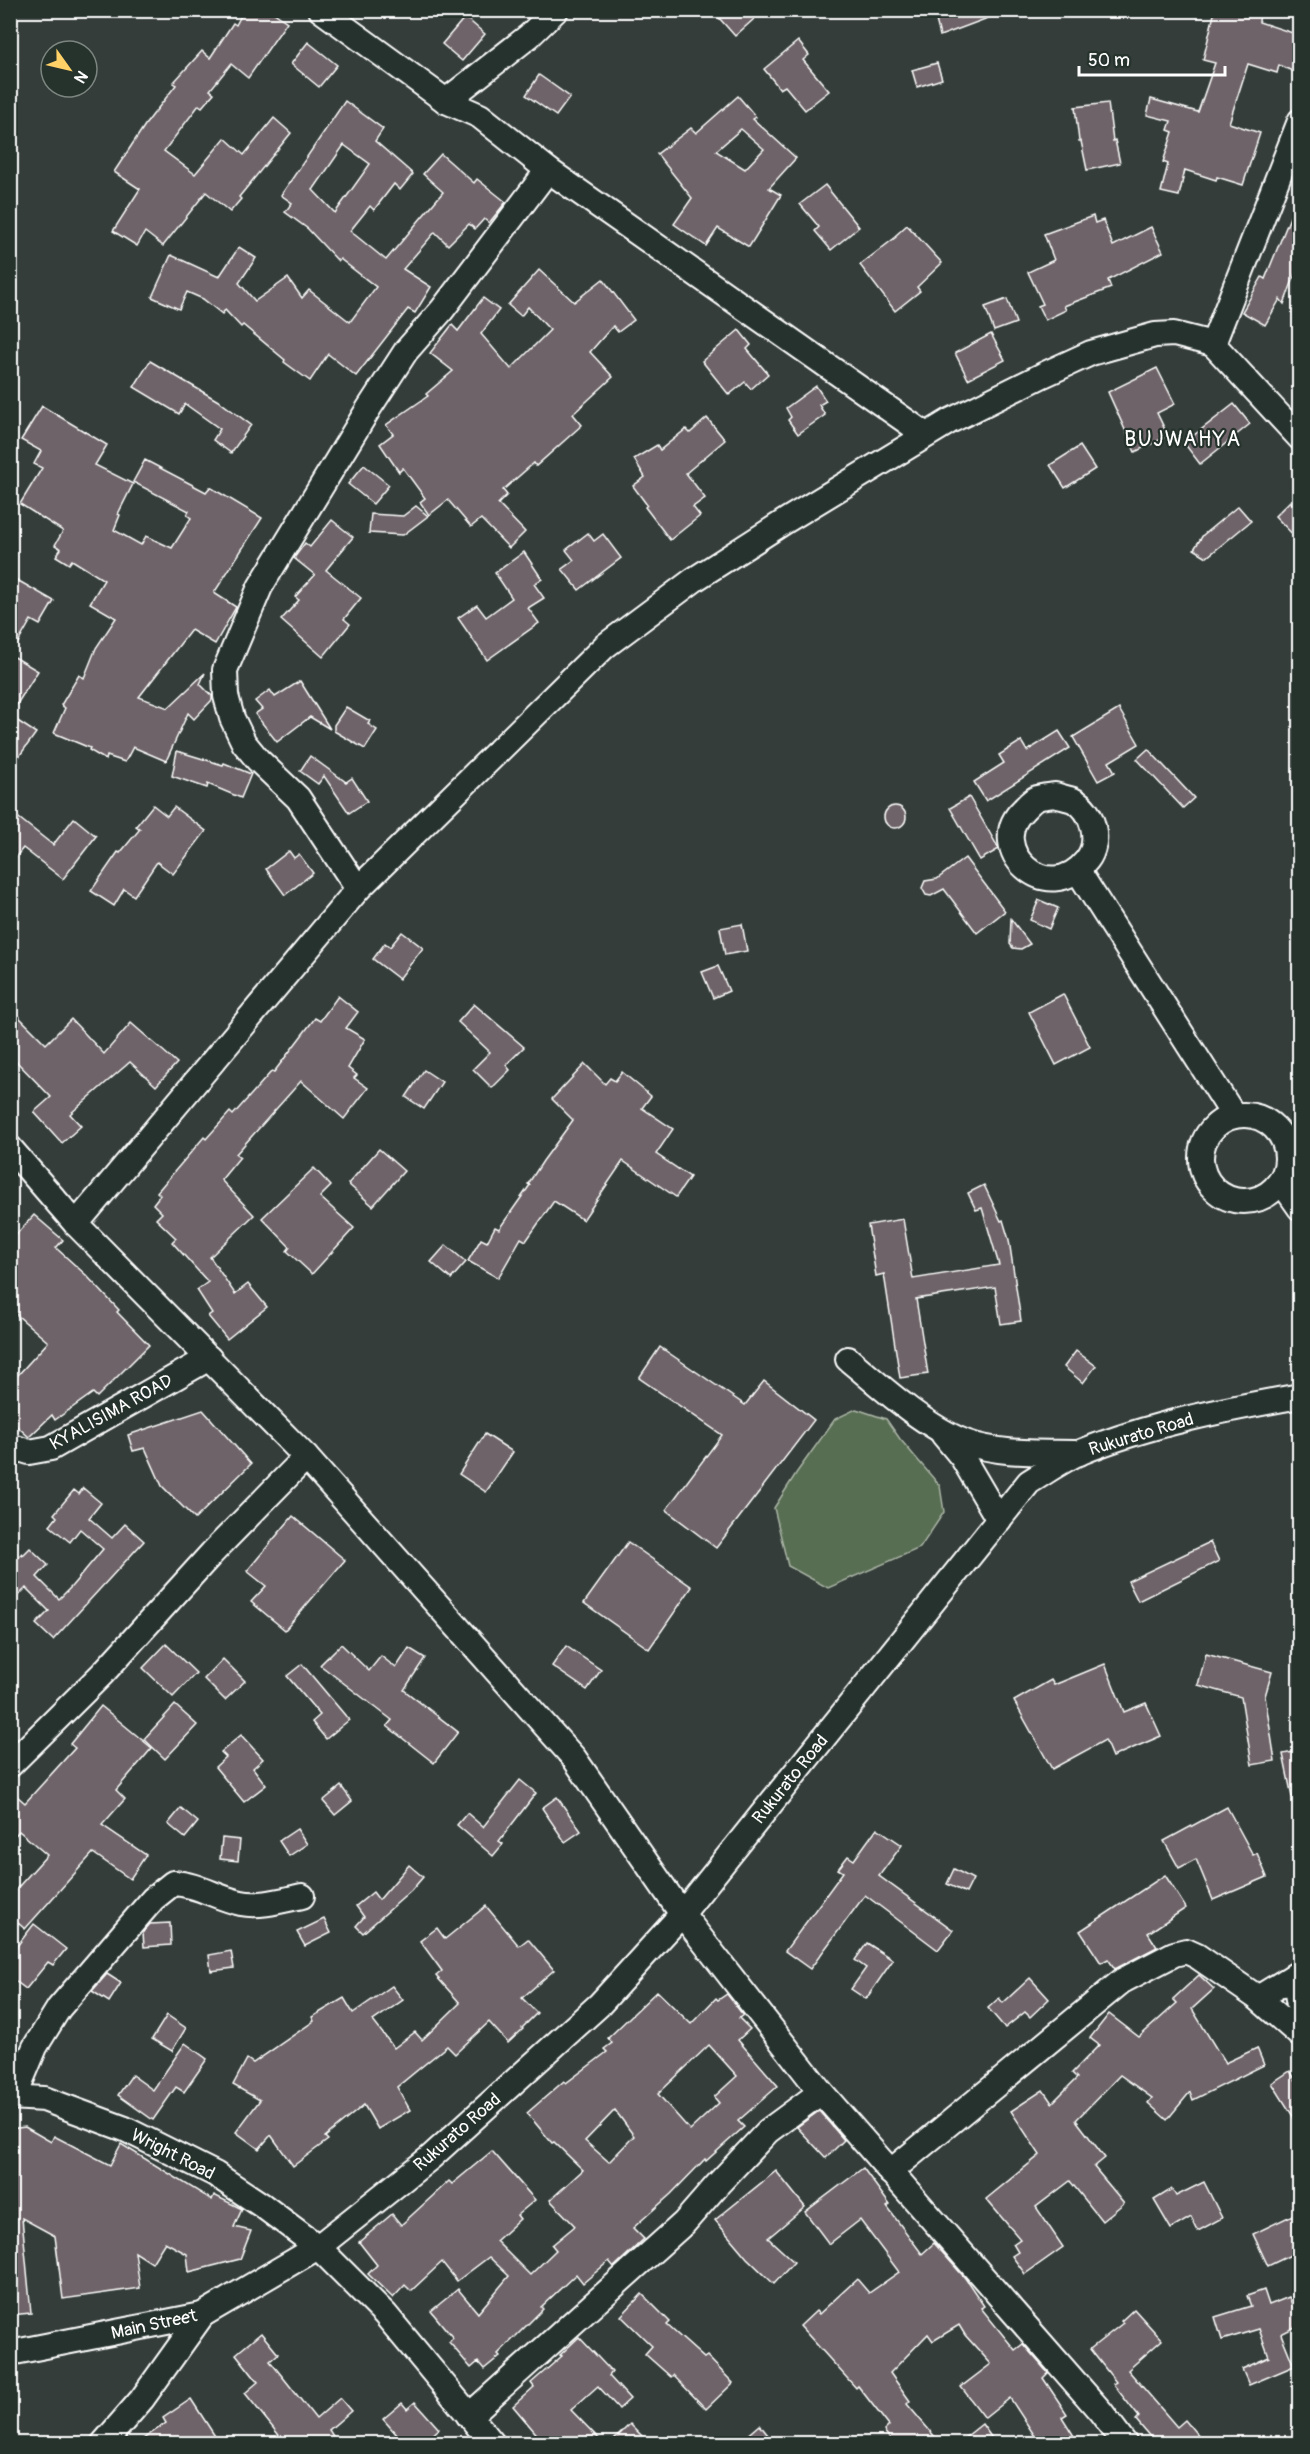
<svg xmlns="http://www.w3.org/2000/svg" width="1310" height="2454" font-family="Pangolin,sans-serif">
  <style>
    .green { fill: #586e52; stroke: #acb6a8; stroke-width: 1.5 }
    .building { fill: #6e6367; stroke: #fff; stroke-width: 1.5; fill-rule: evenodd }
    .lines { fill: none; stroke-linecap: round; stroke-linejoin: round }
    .minor-casing { stroke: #fff; stroke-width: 28 }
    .minor { stroke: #26332d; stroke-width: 24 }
    .labels { text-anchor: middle; stroke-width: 4.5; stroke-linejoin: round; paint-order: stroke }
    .street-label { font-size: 18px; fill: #fff; stroke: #26332d }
    .quarter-label { font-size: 21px; letter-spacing: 1.5px; fill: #fff; stroke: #26332d }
  </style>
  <rect width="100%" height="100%" fill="#343d39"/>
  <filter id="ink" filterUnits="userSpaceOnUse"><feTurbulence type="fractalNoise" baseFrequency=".0167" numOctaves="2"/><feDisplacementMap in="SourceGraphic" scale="12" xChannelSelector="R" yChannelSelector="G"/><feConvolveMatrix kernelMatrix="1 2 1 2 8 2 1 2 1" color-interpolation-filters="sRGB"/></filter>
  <g filter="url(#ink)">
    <path class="green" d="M856,1409L886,1419L900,1439L940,1486L944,1512L920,1548L828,1588L788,1566L774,1508L797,1472L835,1419Z"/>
    <g class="building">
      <path d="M244,10H270L287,22L248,78L231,64L210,90L214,93L202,107L199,105L164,151L195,174L225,138L244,155L274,118L291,133L239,197L241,199L230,212L206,192L163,246L145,232L137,246L113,231L140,189L114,172L145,125L176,85L173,83L202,51L210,58L233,23L236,25Z"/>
      <path d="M712,10H764L735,36Z"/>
      <path d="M961,10H1004V12L940,36L936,20Z"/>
      <path d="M1215,10H1260L1259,22L1299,35V74L1279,65L1277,73L1248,64L1229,123L1260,133L1243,185L1217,177L1216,180L1185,170L1179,196L1161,192L1168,164L1163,162L1173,132L1168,130L1171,121L1147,115L1151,99L1198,112L1215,63L1203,60Z"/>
      <path d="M465,17L485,34L462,61L442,44Z"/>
      <path d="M798,41L809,55L803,60L829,91L805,110L785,86L780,89L764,69Z"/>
      <path d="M308,42L337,65L319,87L291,64Z"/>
      <path d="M937,63L942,79L917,87L912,70Z"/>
      <path d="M539,75L570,97L556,116L526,95Z"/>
      <path d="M738,96L756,117L753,119L796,158L769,188L781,195L749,247L718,228L706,246L674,224L692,198L657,154L691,128L696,133ZM741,129L764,149L745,169L716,151Z"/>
      <path d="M345,101L383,129L375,141L413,174L400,190L394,184L374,210L370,206L350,231L386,260L443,192L423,174L441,154L474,183L477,179L506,202L489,223L484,219L475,229L469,224L448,245L435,232L403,269L431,287L415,313L408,309L356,376L328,354L310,381L284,362L285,360L243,325L241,327L225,310L222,314L203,299L187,292L179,309L152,297L171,255L219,277L239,247L256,258L239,283L255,301L288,278L302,298L309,290L350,322L376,287L340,259L338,261L308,229L285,212L292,203L281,195ZM344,145L370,164L335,213L313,190Z"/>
      <path d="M1108,103L1113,141L1115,140L1120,163L1087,170L1081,141H1079L1075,107Z"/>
      <path d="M825,185L859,227L831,250L815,231L819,227L800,204Z"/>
      <path d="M1297,200H1299V264L1284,304L1280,299L1265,325L1242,312L1262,277L1265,279Z"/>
      <path d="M1093,216L1095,223L1103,220L1113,246L1151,227L1163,252L1108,280L1111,288L1064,306L1066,310L1045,320L1038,306L1043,304L1028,272L1054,260L1044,234Z"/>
      <path d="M907,225L942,263L917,287L920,291L895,311L860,265L896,237L895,236Z"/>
      <path d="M539,270L574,302L603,279L634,320L618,332L613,326L590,352L613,377L573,414L582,425L536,466L534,463L503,490L507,495L498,504L525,532L509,548L481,519L471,527L448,500L429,515L420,502L425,498L403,468L399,472L380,444L393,434L386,425L428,396L426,394L453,371L430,353L452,325L458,331L483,298L499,310L481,334L511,369L550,330L528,307L521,316L508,305Z"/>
      <path d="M1007,299L1016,323L994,331L985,307Z"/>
      <path d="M739,330L751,345L747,349L768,374L751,389L745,382L729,395L702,361Z"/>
      <path d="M991,334L1005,360L968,379L955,353Z"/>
      <path d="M150,361L220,402L251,425L231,453L213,440L220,429L185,404L179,414L134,387Z"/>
      <path d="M1157,368L1175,404L1157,413L1168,436L1135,452L1108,392Z"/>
      <path d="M816,386L826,401L819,405L825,415L798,434L788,420L791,417L786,408Z"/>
      <path d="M1234,404L1250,424L1200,464L1184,443Z"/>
      <path d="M42,406L107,445L95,465L133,484L118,514L120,515L114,530L141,545L146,536L172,548L191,518L187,515L189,511L133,482L145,460L206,492L210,487L262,518L214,593L236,607L215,644L191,630L139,697L168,708L205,673L200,684L212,696V700L194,719L188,713L166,761L133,747L125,762L107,756L106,760L89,750L90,748L54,733L65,708L61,705L79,675L84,678L96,648L116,618L90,603L104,580L72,560L69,564L56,556L61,549L55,545L63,531L20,504L42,468L34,464L41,451L21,440Z"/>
      <path d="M707,418L725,440L686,473L705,498L693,507L700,516L670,540L645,507L647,505L633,486L645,477L634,459L657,445L660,450L686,429L690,433Z"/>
      <path d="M1080,446L1095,469L1065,488L1050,465Z"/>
      <path d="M364,465L389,485L373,504L348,484Z"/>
      <path d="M1290,501L1299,511V541L1275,516Z"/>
      <path d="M416,506L428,516L403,535L369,533L371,514L403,516Z"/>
      <path d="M1238,506L1251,521L1207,557L1194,549L1203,535Z"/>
      <path d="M332,520L353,537L326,570L361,598L344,619L350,624L323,657L281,620L299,600L295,597L315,575L294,558L305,543L310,547Z"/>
      <path d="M588,533L594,541L603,534L621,558L579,590L562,569L574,560L566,550Z"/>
      <path d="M524,552L542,579L534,584L544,598L528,608L539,623L487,660L458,618L477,605L486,617L512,598L495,573Z"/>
      <path d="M10,576L54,601L40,625L31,620L11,655L38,671L10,715Z"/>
      <path d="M300,681L330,729L310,717L277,742L255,714L262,709L255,701L270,690L275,697Z"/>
      <path d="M346,707L370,721L368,724L377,730L365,749L334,731V725Z"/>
      <path d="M1119,709L1139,744L1109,762L1115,772L1098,781L1073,737Z"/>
      <path d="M10,716L36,733L10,769Z"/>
      <path d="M1059,731L1070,748L986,801L974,782L1004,763L999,755L1021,741L1027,751Z"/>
      <path d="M1148,749L1194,798L1183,808L1137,759Z"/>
      <path d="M177,751L223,765L224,763L251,774L241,798L208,784L207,788L172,776Z"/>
      <path d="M310,756L346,782L352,778L367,801L349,813L324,776L318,784L300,771Z"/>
      <path d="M969,797L999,849L980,860L950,808Z"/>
      <path d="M153,805L167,816L174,807L206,831L173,874L157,862L134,896L124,889L114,906L91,891L118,852L120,853L140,829L136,826Z"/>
      <circle cx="895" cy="817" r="11"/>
      <path d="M10,811L53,845L74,818L96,836L63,879L23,848L10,864Z"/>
      <path d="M289,851L294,858L299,854L313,873L285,895L266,869Z"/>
      <path d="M965,858L1005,911L977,933L944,889L931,896L926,895L922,888L925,881L937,879Z"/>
      <path d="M1039,900L1058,908L1049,929L1030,920Z"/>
      <path d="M1011,919L1030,944L1021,949L1013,948L1010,944Z"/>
      <path d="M742,924L747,951L725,955L720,928Z"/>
      <path d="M402,932L423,948L399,979L373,959L385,943L390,947Z"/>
      <path d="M718,966L729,991L713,998L702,972Z"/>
      <path d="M1063,994L1090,1047L1056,1065L1029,1012Z"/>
      <path d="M338,996L358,1012L346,1028L365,1039L348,1068L357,1075L354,1078L368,1088L344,1119L301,1081L236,1154L240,1157L221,1180L254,1215L210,1257L235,1294L248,1284L267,1307L227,1339L208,1316L212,1313L197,1290L208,1282L172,1242L176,1238L156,1219L162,1213L153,1204L160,1195L157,1192L204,1137L206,1139L230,1112L233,1115L272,1071L274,1072L315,1018L320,1021Z"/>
      <path d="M474,1004L524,1047L506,1065L510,1070L492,1088L473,1069L490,1052L458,1022Z"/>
      <path d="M10,1008L46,1044L71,1019L104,1054L131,1023L177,1063L156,1086L130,1062L70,1114L81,1126L62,1143L34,1112L51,1097L10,1055Z"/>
      <path d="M585,1064L605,1084L610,1078L615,1081L622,1072L651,1096L642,1108L673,1129L656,1154L690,1177L676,1197L623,1161L583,1220L554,1201L526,1241L521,1238L498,1278L468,1261L481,1239L487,1242L495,1227L499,1229L530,1185L528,1184L543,1161L573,1120L552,1099Z"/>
      <path d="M424,1070L442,1082L424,1109L406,1097Z"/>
      <path d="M379,1149L404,1171L373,1206L348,1184Z"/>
      <path d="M314,1168L331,1186L320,1197L354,1228L312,1274L287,1251L290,1247L262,1218Z"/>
      <path d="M984,1185L1001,1221L1003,1220L1009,1240L1021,1321L1001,1324L995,1287L916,1299L928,1374L900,1378L884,1274L876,1276L868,1225L903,1219L913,1279L999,1265L982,1208L976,1210L968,1193Z"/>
      <path d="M34,1215L63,1240L56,1248L86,1275L119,1310L117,1312L149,1345L97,1397L93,1393L55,1420L52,1415L29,1437L10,1420V1372L17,1376L48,1342L10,1309V1241Z"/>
      <path d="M446,1245L466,1262L451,1279L431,1262Z"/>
      <path d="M660,1347L745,1405L764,1381L814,1420L716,1548L666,1510L722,1435L639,1378Z"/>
      <path d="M1076,1351L1096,1366L1083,1383L1064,1367Z"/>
      <path d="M203,1410L251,1464L195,1519L162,1486L145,1448L133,1451L128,1435Z"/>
      <path d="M485,1434L513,1452L486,1492L459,1474Z"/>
      <path d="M83,1488L101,1503L89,1518L112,1538L125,1524L144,1541L53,1640L36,1624L49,1611L26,1588L10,1604V1565L22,1553L23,1555L30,1548L48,1565L37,1577L59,1599L71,1587L103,1549L80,1529L70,1542L50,1526L57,1517L54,1514L74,1490L79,1494Z"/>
      <path d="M293,1516L345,1560L285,1630L251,1602L266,1586L247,1571Z"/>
      <path d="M628,1542L692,1587L649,1649L584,1603Z"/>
      <path d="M1210,1542L1219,1561L1138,1601L1128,1581Z"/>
      <path d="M166,1644L196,1673L173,1697L143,1668Z"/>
      <path d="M341,1644L369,1671L381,1656L396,1668L409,1648L425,1658L404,1690L458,1732L434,1763L387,1726L392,1720L320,1665Z"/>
      <path d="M566,1646L601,1670L587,1690L552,1666Z"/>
      <path d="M1206,1654L1272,1672L1265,1696L1275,1761L1252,1765L1241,1697L1198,1685Z"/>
      <path d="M223,1659L245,1681L225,1700L204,1679Z"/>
      <path d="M302,1664L349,1720L326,1739L312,1722L320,1715L287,1676Z"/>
      <path d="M1105,1664L1124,1712L1146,1703L1161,1736L1112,1757L1105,1740L1052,1769L1014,1701L1051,1680L1054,1685Z"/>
      <path d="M175,1705L197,1725L165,1759L144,1739Z"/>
      <path d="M101,1706L152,1748L116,1790L125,1799L102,1825L146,1855L130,1879L93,1853L25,1929L10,1916V1896L47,1855L19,1831L10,1841V1790L25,1803L75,1748L70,1744Z"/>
      <path d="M241,1735L263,1759L253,1768L266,1785L244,1802L215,1767L226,1757L221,1752Z"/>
      <path d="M1299,1751V1797H1292L1283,1754Z"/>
      <path d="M520,1780L536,1793L499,1841L503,1844L493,1856L457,1825L467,1813L483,1827Z"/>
      <path d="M341,1786L352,1801L335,1815L323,1801Z"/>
      <path d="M557,1797L581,1831L565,1842L542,1808Z"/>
      <path d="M1227,1807L1253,1855L1257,1853L1267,1877L1213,1900L1196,1859L1179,1868L1164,1841Z"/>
      <path d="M181,1808L198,1822L185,1838L168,1824Z"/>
      <path d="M877,1828L902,1845L879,1876L953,1930L938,1950L865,1895L810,1969L785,1951L843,1872L838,1869L848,1856L854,1860Z"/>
      <path d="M297,1829L307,1844L289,1856L279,1841Z"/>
      <path d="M222,1838L240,1840L238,1861L220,1859Z"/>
      <path d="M409,1865L423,1877L411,1891L363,1933L356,1926L364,1917L356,1906L373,1892L379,1900Z"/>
      <path d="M954,1869L973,1879L966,1893L947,1884Z"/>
      <path d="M1165,1875L1186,1908L1148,1933L1157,1947L1115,1969L1108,1959L1101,1963L1080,1931Z"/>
      <path d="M486,1906L519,1946L528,1939L554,1970L522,1998L537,2013L522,2028L523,2029L508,2043L489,2022L455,2054L447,2046L397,2087L410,2110L378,2129L364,2105L325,2137L328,2140L293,2166L271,2135L259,2149L236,2132L260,2100L233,2085L247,2059L253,2063L314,2021L312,2017L344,1998L353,2013L392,1986L403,2000L373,2021L394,2048L415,2032L422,2040L460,2003L436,1976L442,1971L420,1941L437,1928L445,1939Z"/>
      <path d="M324,1919L331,1933L305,1946L297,1932Z"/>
      <path d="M170,1923L171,1945L144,1947L143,1932L150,1924Z"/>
      <path d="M34,1924L66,1949L53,1965L48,1962L26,1989L10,1977V1955Z"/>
      <path d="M867,1943L893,1960L866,1999L851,1989L866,1968L855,1960Z"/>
      <path d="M231,1951L234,1968L211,1971L209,1955Z"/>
      <path d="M107,1974L121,1983L109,2002L92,1991Z"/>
      <path d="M1199,1975L1214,1989L1192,2009L1225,2063L1257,2048L1264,2065L1193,2100L1190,2092L1167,2120L1148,2103L1152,2098L1120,2075L1076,2120L1105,2158L1094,2167L1124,2203L1102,2221L1070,2181L1036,2207L1063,2247L1025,2274L1012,2256L1018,2252L1013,2244L1020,2239L986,2199L1040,2155L1011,2111L1043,2090L1052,2103L1077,2078L1072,2073L1099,2045L1090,2038L1109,2014L1139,2037L1177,2003L1173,1999Z"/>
      <path d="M1030,1978L1049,1999L1030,2017L1025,2012L1005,2028L988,2008L999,1998L1003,2003Z"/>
      <path d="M657,1991L691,2024L716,1998L718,2000L727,1994L743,2015L739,2018L750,2029L738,2040L778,2086L738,2121L744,2127L706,2161L705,2159L671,2194L633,2228L644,2239L614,2267L609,2261L583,2283L576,2274L541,2307L543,2309L498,2354L500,2356L484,2369L478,2362L471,2368L449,2342L453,2338L431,2311L458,2289L478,2313L509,2276L489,2257L457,2281L442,2262L411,2291L405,2285L393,2298L368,2274L377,2265L359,2242L392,2214L401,2225L449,2181L452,2184L492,2151L535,2200L517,2215L520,2219L496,2241L530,2275L556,2250L552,2245L575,2226L550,2200L583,2170L554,2142L552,2143L527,2113L564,2081L566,2083L607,2052L604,2049L612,2043L608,2038ZM709,2045L737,2076L714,2097L719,2103L690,2130L658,2094ZM615,2110L634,2136L609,2162L585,2141Z"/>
      <path d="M167,2015L186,2028L172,2051L152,2039Z"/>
      <path d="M185,2043L207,2059L184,2092L176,2087L153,2120L118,2095L132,2075L153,2090Z"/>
      <path d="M1290,2071L1299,2085V2126L1272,2083Z"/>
      <path d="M819,2111L844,2140L826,2158L797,2127Z"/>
      <path d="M25,2127L51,2142L54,2136L110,2165L121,2144L212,2200L214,2195L242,2209L234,2227L251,2231L240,2259L189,2272L187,2254L165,2242L152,2263L135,2252L140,2288L63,2299L55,2236L22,2218L31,2313L10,2315V2129Z"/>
      <path d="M863,2168L890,2205L887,2207L922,2254L934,2243L965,2278L984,2306L981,2308L1015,2350L1023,2344L1048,2373L1043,2378L1067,2414L1062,2417L1079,2444H1040L1010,2398L985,2418L961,2387L991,2364L965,2335L959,2325L933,2341L928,2334L890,2373L910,2401L907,2404L941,2444H894L884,2431L889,2426L858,2386L856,2388L800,2326L816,2311L819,2314L857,2279L869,2293L899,2272L860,2220L829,2244L805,2212Z"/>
      <path d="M776,2171L805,2207L768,2238L794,2262L774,2284L747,2258L715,2220Z"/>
      <path d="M1204,2182L1222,2218L1198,2231L1191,2217L1171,2229L1154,2200L1172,2189L1176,2196Z"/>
      <path d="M1299,2212V2251L1268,2266L1253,2234Z"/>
      <path d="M1264,2290L1269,2305L1289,2297L1299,2321V2325L1281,2334L1294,2366L1249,2385L1242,2369L1269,2357L1259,2329L1222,2340L1215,2317L1251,2306L1247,2296Z"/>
      <path d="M642,2294L670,2322L667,2325L704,2358L707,2356L733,2383L706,2409L673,2375L671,2377L645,2354L652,2346L621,2316Z"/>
      <path d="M1134,2309L1162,2340L1128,2370L1177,2427L1185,2420L1205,2444H1156L1136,2420L1139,2417L1113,2384L1116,2382L1090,2349L1123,2323L1121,2321Z"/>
      <path d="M261,2333L278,2354L270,2361L316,2419L340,2398L351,2411L329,2430L338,2444H286L245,2393L258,2382L236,2354Z"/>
      <path d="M579,2337L612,2372L609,2376L630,2399L619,2409L598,2386L571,2410L604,2444H545L513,2406L534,2387L531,2383L562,2356L560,2355Z"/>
      <path d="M191,2399L220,2444H136L166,2423L163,2418Z"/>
      <path d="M415,2402L439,2429L422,2444H405L383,2419L402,2403L407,2409Z"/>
      <path d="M630,2424L650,2444H610Z"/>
      <path d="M982,2424L996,2444H957Z"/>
      <path d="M760,2425L775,2444H738Z"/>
    </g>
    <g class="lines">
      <defs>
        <g id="minor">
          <path d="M321,10L446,101L480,116L548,170L926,435"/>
          <path d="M446,101L529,36L556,10"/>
          <path d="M1213,344L1300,438"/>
          <path d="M1055,795C1061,797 1068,798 1073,800C1094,810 1101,842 1087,860C1047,910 984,847 1023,810C1027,806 1032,800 1037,798C1043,796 1050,796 1055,795Z"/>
          <path d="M1078,871L1234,1116"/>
          <path d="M358,889L298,798L258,760L244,743L232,718L226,696L225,670L260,587L369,408L406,351L442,310L548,170"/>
          <circle cx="1244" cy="1158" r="43"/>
          <path d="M10,1148L76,1224L306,1457L574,1758L682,1914L821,2092L1101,2412L1125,2444"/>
          <path d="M1281,1181L1300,1208"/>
          <path d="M76,1224L358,889L605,646L695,579L787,520L950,421L1043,375L1091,353L1155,335L1174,334L1213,344L1300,121"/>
          <path d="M848,1359C881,1387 924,1426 965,1442C1000,1455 1042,1452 1079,1453"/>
          <path d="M943,1434L962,1457L999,1520"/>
          <path d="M10,1446L29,1452L51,1448L209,1358"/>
          <path d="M10,1765L102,1674L212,1553L306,1457"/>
          <path d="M1300,1972L1294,1976L1300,2011"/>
          <path d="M1258,1998L1294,1976"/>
          <path d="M10,2097L44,2099L125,2129L215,2174L263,2206L318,2247L385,2314L493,2444"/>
          <path d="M14,2097L35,2047L59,2008L153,1899L173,1883C197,1884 217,1898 241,1903C261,1907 283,1900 302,1896"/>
          <path d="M890,2172L1122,1981L1174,1954L1186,1951L1197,1956L1258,1998L1300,2035"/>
          <path d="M10,2353L202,2315L318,2247L431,2157L599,2005L682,1914L1029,1482C1046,1472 1063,1459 1081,1452C1150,1424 1226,1409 1300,1396"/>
          <path d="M469,2416L684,2223L718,2184L768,2131L821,2092"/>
          <path d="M103,2444L142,2399L202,2315"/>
        </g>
      </defs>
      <use href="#minor" class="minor-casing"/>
      <use href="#minor" class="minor"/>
    </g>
  </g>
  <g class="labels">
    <g class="street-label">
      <text transform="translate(111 1412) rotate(-29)" y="6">KYALISIMA ROAD</text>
      <text transform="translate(1141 1434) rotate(-17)" y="6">Rukurato Road</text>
      <text transform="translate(790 1779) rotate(-51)" y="6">Rukurato Road</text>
      <text transform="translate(457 2132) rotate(-41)" y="6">Rukurato Road</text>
      <text transform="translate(173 2154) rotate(27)" y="6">Wright Road</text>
      <text transform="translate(154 2324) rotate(-12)" y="6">Main Street</text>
    </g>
    <g class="quarter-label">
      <text x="1183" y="446">BUJWAHYA</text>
    </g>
  </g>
  <rect width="1310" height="2454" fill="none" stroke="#26332d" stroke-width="36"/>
  <rect x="18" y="18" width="1274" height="2418" fill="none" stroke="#fff" stroke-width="2" filter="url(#ink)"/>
  <g transform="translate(69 69) rotate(124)"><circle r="28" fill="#26332d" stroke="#7d8581" stroke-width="1.5"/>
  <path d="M0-4.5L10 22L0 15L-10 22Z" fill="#ffd166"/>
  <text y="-9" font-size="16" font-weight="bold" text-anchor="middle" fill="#ffffff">N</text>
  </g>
  <path d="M1079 66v9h146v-9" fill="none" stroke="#ffffff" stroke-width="3"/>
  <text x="1088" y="66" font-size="18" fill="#ffffff" stroke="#26332d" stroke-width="4.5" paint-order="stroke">50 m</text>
</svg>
